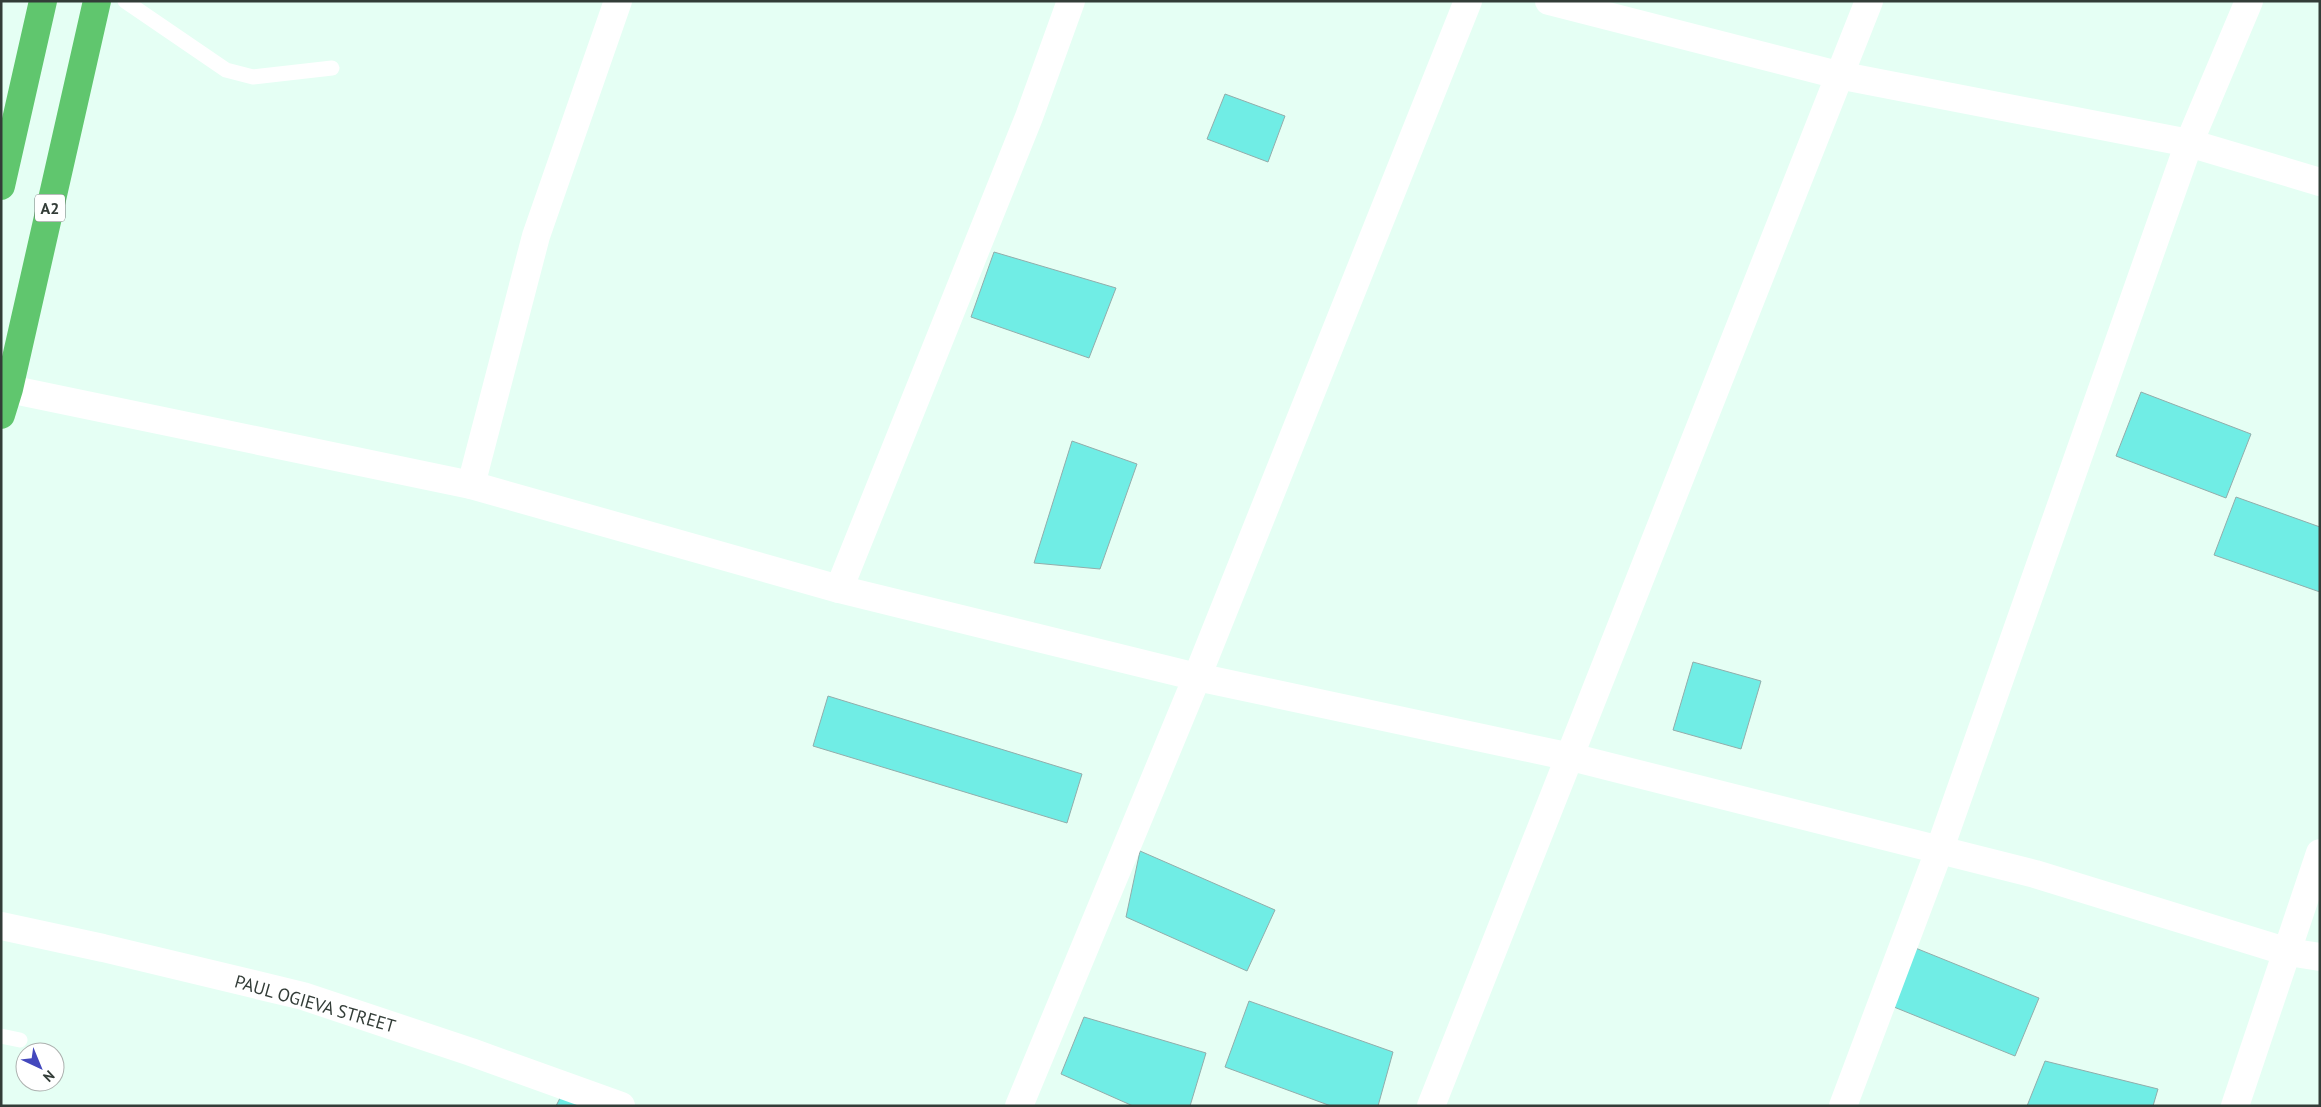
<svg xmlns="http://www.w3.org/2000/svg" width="2321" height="1107" font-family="'PT Sans',sans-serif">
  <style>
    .building { fill: #70ede5; stroke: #92adab }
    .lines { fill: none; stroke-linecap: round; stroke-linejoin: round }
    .lane { stroke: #fff; stroke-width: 15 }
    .street { stroke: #fff; stroke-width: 28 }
    .highway { stroke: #60c66e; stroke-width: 28 }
    .labels { text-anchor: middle; stroke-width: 5; stroke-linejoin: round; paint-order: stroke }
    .shield { fill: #fff; stroke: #707774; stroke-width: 1 }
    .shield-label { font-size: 16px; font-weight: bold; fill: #333d38 }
    .street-label { font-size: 18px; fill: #333d38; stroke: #fff }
  </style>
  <rect width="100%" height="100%" fill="#e5fff4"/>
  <g class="building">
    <path d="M1225,94L1285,116L1268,162L1207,139Z"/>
    <path d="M994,252L1116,288L1089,358L971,317Z"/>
    <path d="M2141,392L2251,434L2226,498L2116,456Z"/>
    <path d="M1072,441L1137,464L1100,569L1034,563Z"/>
    <path d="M2236,497L2320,527V592L2214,555Z"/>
    <path d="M1693,662L1761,681L1741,749L1673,730Z"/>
    <path d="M828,696L1082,774L1067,823L813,746Z"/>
    <path d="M1140,851L1275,910L1247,971L1126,917Z"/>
    <path d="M1913,947L2039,998L2015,1056L1889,1005Z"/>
    <path d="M1249,1001L1393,1052L1378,1106H1331L1225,1067Z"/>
    <path d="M1084,1017L1206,1053L1190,1106H1133L1061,1074Z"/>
    <path d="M2045,1061L2158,1089L2153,1106H2027Z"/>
    <path d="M561,1096L580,1106H556Z"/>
  </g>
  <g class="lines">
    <g class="lane">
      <path d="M125,1L226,70L253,77L332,68"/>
      <path d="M1,1036L20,1040"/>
    </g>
    <g class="street">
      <path d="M1549,1L1838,75L2189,143L2320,182"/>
      <path d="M9,389L471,485L839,589L1197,677L1571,757L2035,874L2288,952L2320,957"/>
      <path d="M471,485L536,236L618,1"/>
      <path d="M839,589L1029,117L1071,1"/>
      <path d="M1,926L103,948L303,996L471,1052L621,1106"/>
      <path d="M1019,1106L1197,677L1468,1"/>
      <path d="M1431,1106L1869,1"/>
      <path d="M1843,1106L1939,851L2189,143L2249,1"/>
      <path d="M2235,1106L2320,853"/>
    </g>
    <g class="highway">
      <path d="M1,186L43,1"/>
      <path d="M1,415L9,389L97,1"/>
    </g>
  </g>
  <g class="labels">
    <rect class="shield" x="35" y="194.5" width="30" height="27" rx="4"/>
    <g class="shield-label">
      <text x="50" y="214">A2</text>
    </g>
    <g class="street-label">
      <text transform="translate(315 1004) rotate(16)" y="6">PAUL OGIEVA STREET</text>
    </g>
  </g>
  <rect width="2321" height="1107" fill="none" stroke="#333d38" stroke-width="5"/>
  <g transform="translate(40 1067) rotate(136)"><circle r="24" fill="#ffffff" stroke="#adb1af"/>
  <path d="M0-4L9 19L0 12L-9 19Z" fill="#4348bd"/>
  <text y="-8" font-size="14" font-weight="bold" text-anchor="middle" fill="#333d38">N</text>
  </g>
</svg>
